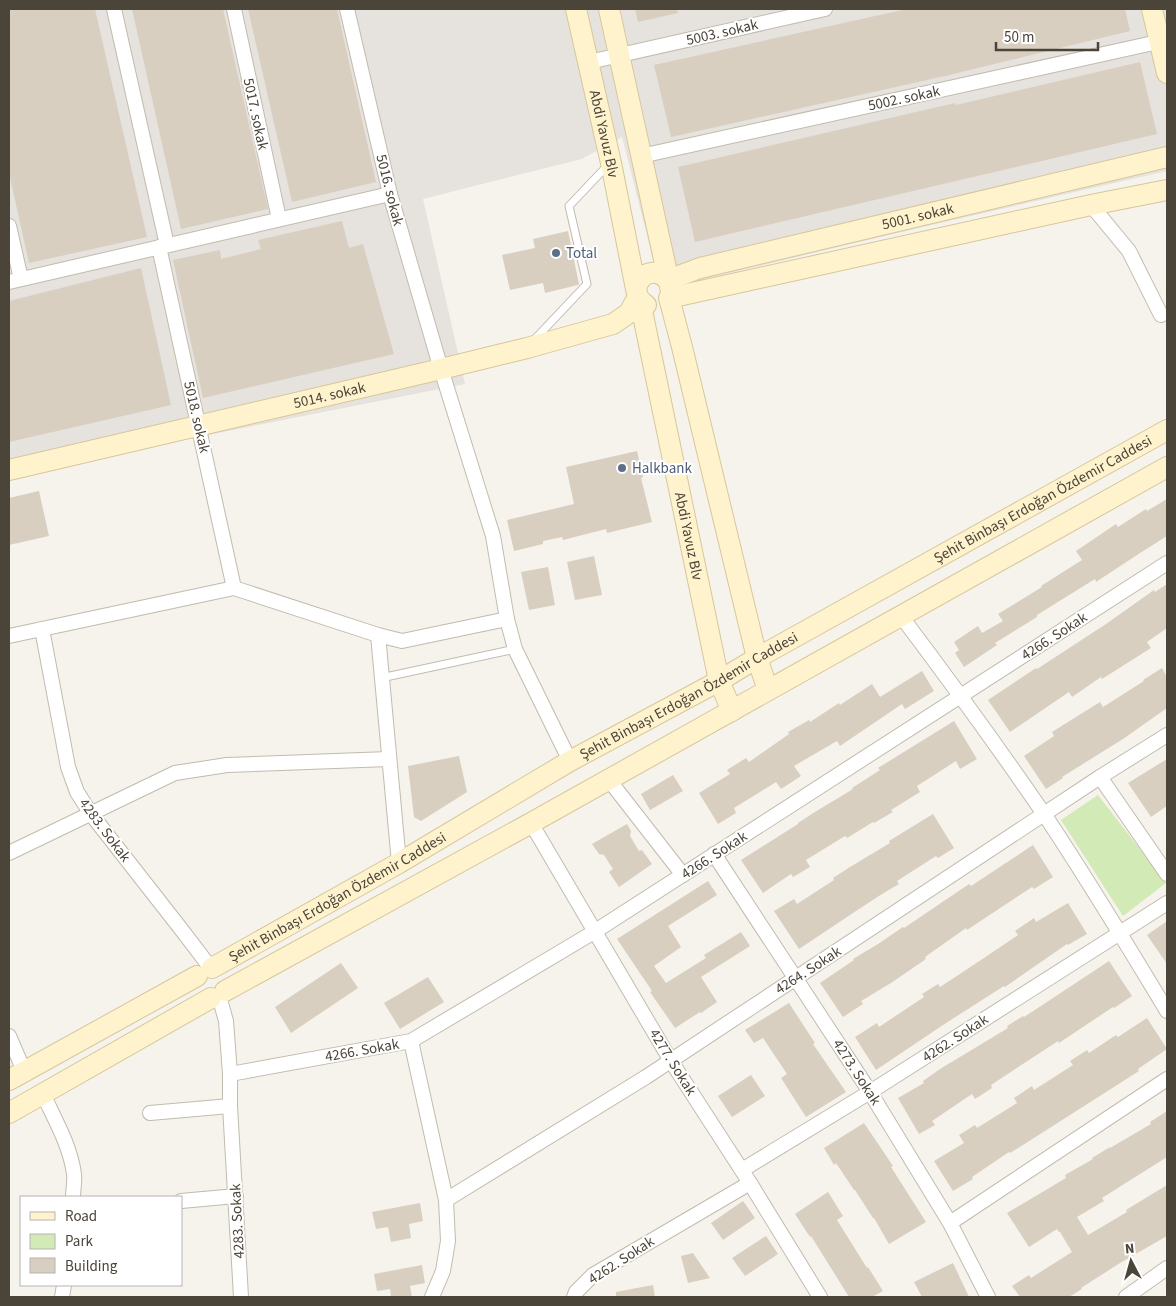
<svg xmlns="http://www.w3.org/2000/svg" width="1176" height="1306" font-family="'Source Sans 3',sans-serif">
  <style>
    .industrial { fill: #e6e2dd }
    .green { fill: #d2eab5 }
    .building { fill: #d8cfc1 }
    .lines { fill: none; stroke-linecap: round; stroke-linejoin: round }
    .lane-casing { stroke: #c2bbae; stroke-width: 9 }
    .street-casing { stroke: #c2bbae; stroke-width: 16 }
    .secondary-casing { stroke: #d6c79b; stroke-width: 22 }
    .lane { stroke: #fff; stroke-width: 7 }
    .street { stroke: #fff; stroke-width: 14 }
    .secondary { stroke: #fff3cd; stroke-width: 20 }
    .service-dot { fill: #5c6f8a; stroke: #fff; stroke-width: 2 }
    .labels { text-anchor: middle; stroke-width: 4; stroke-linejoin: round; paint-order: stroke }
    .street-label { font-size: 15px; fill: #4b4439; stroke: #fff }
    .service-label { font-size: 15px; fill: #4e5e75; stroke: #fff; text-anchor: start }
  </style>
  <rect width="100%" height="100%" fill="#f6f3ec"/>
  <path class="industrial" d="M9,9H1167V171L927,226L683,284L655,267L622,137L582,159L423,199L465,384L107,455L9,479Z"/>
  <path class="green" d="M1098,795L1166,883L1123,916L1061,820Z"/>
  <g class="building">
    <path d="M9,9H95L147,237L29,263L9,173Z"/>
    <path d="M132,9H223L268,209L181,229Z"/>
    <path d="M248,9H337L376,182L292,202Z"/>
    <path d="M635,9H677L678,13L638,22Z"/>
    <path d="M907,9H1125L1130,31L945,76L671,137L654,65Z"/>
    <path d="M1140,62L1157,134L695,242L678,167L955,103L956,105Z"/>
    <path d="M342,221L349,248L363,244L394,354L203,398L173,260L220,250L221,259L261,249L258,240Z"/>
    <path d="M568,231L579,284L578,285L545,293L543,283L510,290L502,255L535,248L533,239Z"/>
    <path d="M141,268L171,405L9,442V301Z"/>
    <path d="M637,451L643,477L641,478L652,522L607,533L606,529L563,540L562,537L543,541V544L514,551L507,520L574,504L566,467Z"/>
    <path d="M39,491L49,536L9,545V498Z"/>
    <path d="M1167,499V536L1137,555L1096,582L1095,579L1037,615V617L995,643L997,645L964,667L955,653L959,650L954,642L978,626L982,633L1003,621L998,614L1042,587L1041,586L1082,560L1076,551L1116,524L1118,527L1146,509L1147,511Z"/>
    <path d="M594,556L602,595L575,600L567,562Z"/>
    <path d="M548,567L555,605L529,610L521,572Z"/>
    <path d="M1167,584V628L1147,642L1151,648L1102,679L1101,677L1072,697L1069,692L1010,732L988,700L1036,668L1037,669L1106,624L1154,590L1155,592Z"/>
    <path d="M1162,668L1167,677V708L1123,739L1062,777L1063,778L1046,789L1024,756L1054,736L1052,732L1100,702L1103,707L1144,681L1143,680Z"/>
    <path d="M922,671L934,691L905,709L902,704L840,746L837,741L794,766L801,776L781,789L776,782L734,808L736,813L718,824L699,793L730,774L727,770L746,758L749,762L789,734L788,732L809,720L810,722L839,703L840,705L872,684L880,697Z"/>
    <path d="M954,721L977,759L960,769L956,761L917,786L920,792L891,810L893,812L874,823L873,822L847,838L845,836L806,860L810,867L793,877L791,874L763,893L741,860L798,824V823L815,812L853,789L852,788L880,770L878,768Z"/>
    <path d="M459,756L467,792L421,821L414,817L408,766Z"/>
    <path d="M1167,759V806L1151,817L1128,783Z"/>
    <path d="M673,775L683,791L650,810L641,794Z"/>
    <path d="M933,814L954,848L938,858L936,856L897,881L899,884L882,894L856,911L799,949L774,911L794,899L797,904L834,880L833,878L850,867L890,843L889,841Z"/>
    <path d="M627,824L631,831L630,836L639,851L642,850L652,864L619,887L609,872L613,869L604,855L599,854L592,844Z"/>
    <path d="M1033,845L1053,877L1034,889L1032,887L967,930L966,928L925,957L926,959L891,983L861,1001L863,1004L843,1017L820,983L854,960L853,959L878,944L903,927L904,928L969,884L971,886Z"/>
    <path d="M708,881L717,895L668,926L681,947L654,966L666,983L706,958L704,955L741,932L750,946L701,977L717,1002L701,1013L700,1012L675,1028L650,992L652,991L617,939Z"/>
    <path d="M1068,903L1087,934L1068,945L1067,944L1005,987L1004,986L943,1025L876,1070L855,1037L877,1023L879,1027L924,997L922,994L938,984L940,987L981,960L1018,935L1015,931L1034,918L1036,922Z"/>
    <path d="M1167,921V964L1147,935Z"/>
    <path d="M1109,961L1132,996L1114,1008L1113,1007L1059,1043L1058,1041L991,1085L992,1088L975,1099L972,1094L932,1121L935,1125L919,1134L898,1098L924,1083L923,1081L940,1069L1008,1028L1007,1026L1023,1016L1024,1017L1053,998Z"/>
    <path d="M341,963L358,988L291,1033L275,1007Z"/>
    <path d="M428,977L444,1002L400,1029L384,1003Z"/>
    <path d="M789,1003L815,1043L813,1044L846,1092L806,1117L781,1078L787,1074L763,1038L754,1043L745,1030Z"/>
    <path d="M1147,1018L1167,1049L1138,1069L1139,1071L1023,1145L1010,1153L1009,1152L972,1177L973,1179L953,1191L934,1161L964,1143L959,1135L975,1125L977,1128L1017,1103L1014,1098L1032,1086L1034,1090L1073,1065L1070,1061L1087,1050L1089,1053L1116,1035L1118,1037Z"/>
    <path d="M751,1075L765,1096L732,1117L718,1096Z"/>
    <path d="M1167,1111V1157L1102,1198L1104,1201L1077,1217L1088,1235L1127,1212L1126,1210L1167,1185V1236L1120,1263L1081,1288L1082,1289L1069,1297H1020L1012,1286L1029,1275L1031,1278L1072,1252L1060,1232H1059L1057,1229L1029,1247L1007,1213L1066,1178L1065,1175L1093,1159L1092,1158L1110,1147V1148L1151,1124L1150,1122Z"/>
    <path d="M864,1123L893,1166L891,1167L926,1222L889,1244L874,1218H873L855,1190H854L836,1163L834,1165L824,1148Z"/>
    <path d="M828,1192L843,1216L837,1220L867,1268L868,1267L883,1291L872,1297H849L811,1236L810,1237L795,1214Z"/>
    <path d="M743,1201L755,1218L723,1240L711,1223Z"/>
    <path d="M420,1203L423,1221L409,1224L411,1238L391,1242L388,1227L376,1229L372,1212Z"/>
    <path d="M766,1236L778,1254L745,1276L732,1258Z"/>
    <path d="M693,1253L710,1278L688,1283L681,1256Z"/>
    <path d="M953,1263L969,1297H922L914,1282Z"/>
    <path d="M422,1265L425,1283L410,1286L412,1297H391L390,1289L377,1291L374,1274Z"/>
    <path d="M653,1285L655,1297H616V1292Z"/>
  </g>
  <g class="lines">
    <defs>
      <g id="lane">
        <path d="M534,340L587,284L569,206L608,165"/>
        <path d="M381,678L515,649"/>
      </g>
      <g id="street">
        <path d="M114,9L167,245"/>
        <path d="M234,9L279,219"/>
        <path d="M347,9L390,194L441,369L493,536L507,619L515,649L570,761"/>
        <path d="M589,62L825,9"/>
        <path d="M641,156L1167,40"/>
        <path d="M1091,205L1129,251L1161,315"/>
        <path d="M9,226L21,279"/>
        <path d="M159,247L234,588"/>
        <path d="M9,282L390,194"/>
        <path d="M901,616C950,681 998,747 1044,814C1087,878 1127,945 1167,1011"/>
        <path d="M42,629L68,767L77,792L91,814L181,929L210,967"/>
        <path d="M378,635L399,863"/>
        <path d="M9,636L234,588L378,635L402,641L507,619"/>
        <path d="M1100,777L1167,874"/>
        <path d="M609,780L683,875"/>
        <path d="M531,823L671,1061L750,1183L820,1297"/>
        <path d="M9,853L175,773L227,765L389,759"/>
        <path d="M714,854L870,1092L950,1223L988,1297"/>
        <path d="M219,996L226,1021L230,1074V1106L241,1297"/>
        <path d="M9,1036L24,1071"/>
        <path d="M411,1041L446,1200L448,1241L443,1271L432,1297"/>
        <path d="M230,1074L411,1041L594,932L1167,563"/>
        <path d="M43,1094C55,1120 70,1145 74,1174C75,1181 73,1190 73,1197"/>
        <path d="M150,1113L230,1106"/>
        <path d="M742,1170L870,1092L1167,903"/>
        <path d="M446,1200L646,1077L1100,777L1167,735"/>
        <path d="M181,1201L236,1196"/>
        <path d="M950,1223L1167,1079"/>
        <path d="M62,1297L64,1285"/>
        <path d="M574,1297L576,1292L593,1275L750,1183"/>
        <path d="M1126,1297L1167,1268"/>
      </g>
      <g id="secondary">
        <path id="s1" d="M576,9L611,163L636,289"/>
        <path d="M609,9L671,291"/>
        <path d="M1152,9L1167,73"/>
        <path id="s2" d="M668,280L700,268L1167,157"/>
        <path id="s3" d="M640,301L719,681L732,711"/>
        <path d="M646,305C622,289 649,259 668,280"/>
        <path id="s4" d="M9,470L441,369L527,348L613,324L629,313L638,297"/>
        <path d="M768,690L757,658L682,347L669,298L1091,205L1167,190"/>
        <path id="s5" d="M212,968L399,863L570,761L719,681L757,658L1167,430"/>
        <path d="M225,991L531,823L1167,467"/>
        <path d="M9,1080L197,976"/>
        <path d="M9,1113L211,998"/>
      </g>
    </defs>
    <use href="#lane" class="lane-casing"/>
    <use href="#street" class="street-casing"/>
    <use href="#secondary" class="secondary-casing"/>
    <use href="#lane" class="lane"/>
    <use href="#street" class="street"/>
    <use href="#secondary" class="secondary"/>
  </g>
  <g class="service-dot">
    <circle cx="556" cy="253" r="5"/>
    <circle cx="622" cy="468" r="5"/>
  </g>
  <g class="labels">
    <g class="street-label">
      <text transform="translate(722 32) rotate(-13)" y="5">5003. sokak</text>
      <text transform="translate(904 98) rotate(-12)" y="5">5002. sokak</text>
      <text transform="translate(256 114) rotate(78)" y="5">5017. sokak</text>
      <text dy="5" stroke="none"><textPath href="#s1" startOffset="128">Abdi Yavuz Blv</textPath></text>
      <text transform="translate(390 190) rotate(76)" y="5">5016. sokak</text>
      <text dy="5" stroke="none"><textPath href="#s2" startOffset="258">5001. sokak</textPath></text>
      <text dy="5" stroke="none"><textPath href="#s4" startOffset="329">5014. sokak</textPath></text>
      <text transform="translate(197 417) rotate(77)" y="5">5018. sokak</text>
      <text dy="5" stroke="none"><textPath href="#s5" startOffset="954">Şehit Binbaşı Erdoğan Özdemir Caddesi</textPath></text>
      <text dy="5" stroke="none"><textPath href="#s3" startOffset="240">Abdi Yavuz Blv</textPath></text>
      <text transform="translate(1054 636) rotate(-33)" y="5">4266. Sokak</text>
      <text dy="5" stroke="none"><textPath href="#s5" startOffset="549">Şehit Binbaşı Erdoğan Özdemir Caddesi</textPath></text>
      <text transform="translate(105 830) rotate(53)" y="5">4283. Sokak</text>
      <text transform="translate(714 855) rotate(-33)" y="5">4266. Sokak</text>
      <text dy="5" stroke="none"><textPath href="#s5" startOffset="144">Şehit Binbaşı Erdoğan Özdemir Caddesi</textPath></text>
      <text transform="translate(808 970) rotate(-33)" y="5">4264. Sokak</text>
      <text transform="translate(955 1038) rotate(-33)" y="5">4262. Sokak</text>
      <text transform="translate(362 1050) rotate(-10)" y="5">4266. Sokak</text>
      <text transform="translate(673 1062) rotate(58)" y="5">4277. Sokak</text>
      <text transform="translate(857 1072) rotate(57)" y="5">4273. Sokak</text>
      <text transform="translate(237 1221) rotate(-93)" y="5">4283. Sokak</text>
      <text transform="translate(621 1260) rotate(-33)" y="5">4262. Sokak</text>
    </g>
    <g class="service-label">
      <text x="566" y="258">Total</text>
      <text x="632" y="473">Halkbank</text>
    </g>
  </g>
  <rect width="1176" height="1306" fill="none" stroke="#4b4439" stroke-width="20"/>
  <rect x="20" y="1196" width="162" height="90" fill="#ffffff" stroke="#b7b4b0"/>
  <rect x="30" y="1212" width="25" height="8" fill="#fff3cd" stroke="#b7b4b0"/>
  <text x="65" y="1221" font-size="15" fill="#4b4439">Road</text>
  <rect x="30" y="1234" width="25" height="15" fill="#d2eab5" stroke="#b7b4b0"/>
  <text x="65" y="1246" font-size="15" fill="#4b4439">Park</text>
  <rect x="30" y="1258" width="25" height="15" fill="#d8cfc1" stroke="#b7b4b0"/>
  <text x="65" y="1271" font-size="15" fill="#4b4439">Building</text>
  <g transform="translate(1131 1261) rotate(354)" stroke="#ffffff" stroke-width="4" paint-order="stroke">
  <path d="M0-4L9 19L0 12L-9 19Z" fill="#4b4439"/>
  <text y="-8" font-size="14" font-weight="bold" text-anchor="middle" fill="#4b4439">N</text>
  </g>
  <path d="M996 42v8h102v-8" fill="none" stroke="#4b4439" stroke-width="2.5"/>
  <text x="1004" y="42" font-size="15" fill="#4b4439" stroke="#ffffff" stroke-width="4" paint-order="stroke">50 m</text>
</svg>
